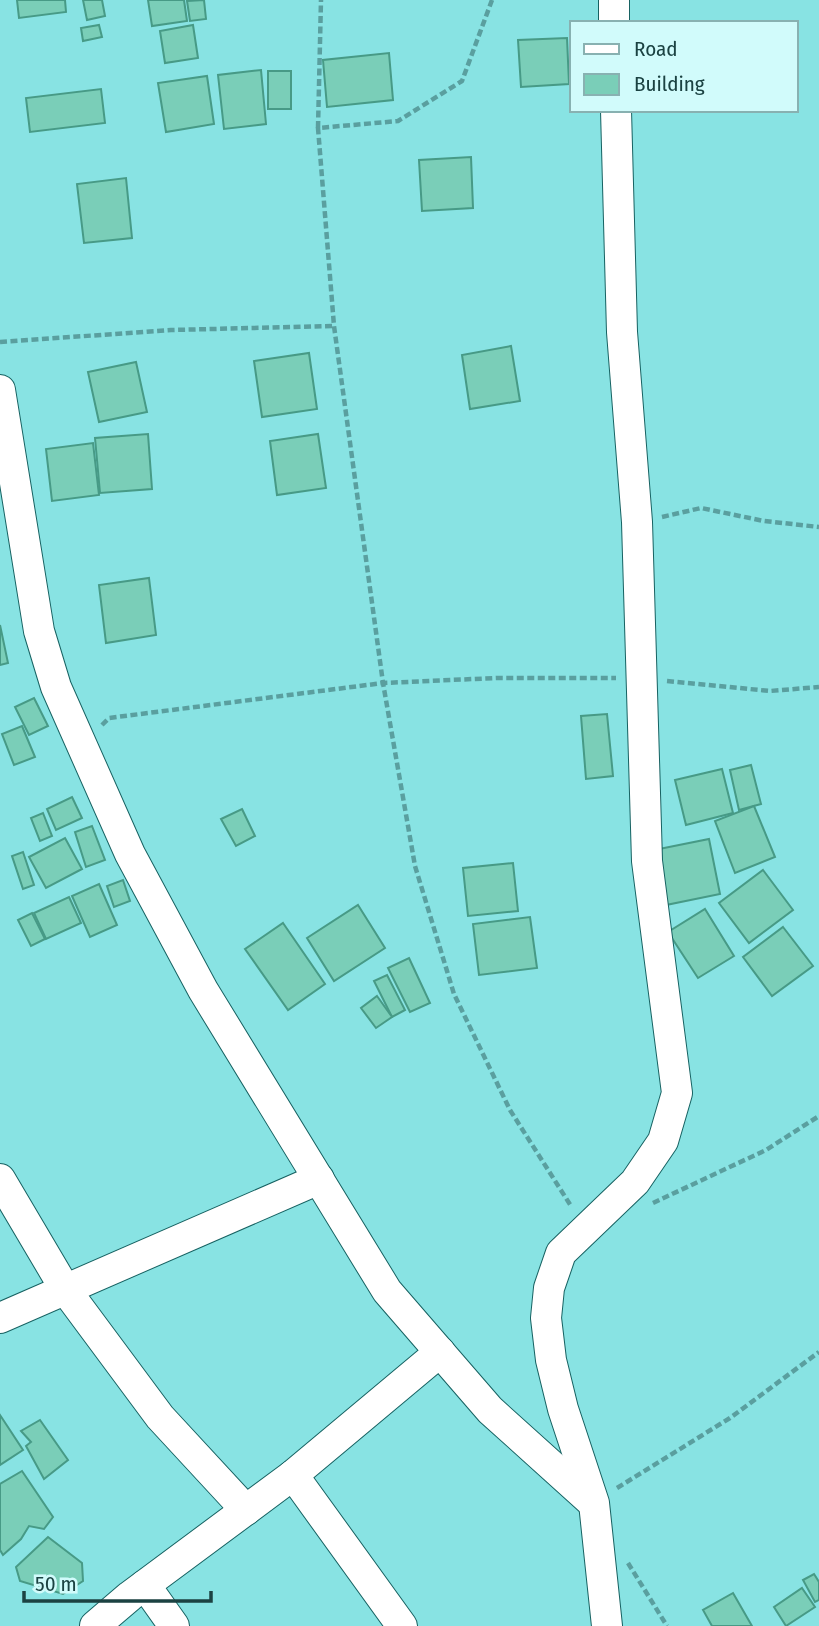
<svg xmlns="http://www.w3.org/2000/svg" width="819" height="1626" font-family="'Fira Sans Condensed',sans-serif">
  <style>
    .building { fill: #7aceb8; stroke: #479a86; stroke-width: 2 }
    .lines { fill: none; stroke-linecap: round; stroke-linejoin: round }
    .street-casing { stroke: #176262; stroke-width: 32 }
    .path { stroke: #5a9f9f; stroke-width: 4.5; stroke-dasharray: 7 3.5; stroke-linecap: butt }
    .street { stroke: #fff; stroke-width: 30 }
  </style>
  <rect width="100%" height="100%" fill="#88e3e3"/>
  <g class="building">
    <path d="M17,0H65L66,12L19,18Z"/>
    <path d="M83,0H102L105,16L87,20Z"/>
    <path d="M148,0H184L187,21L152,26Z"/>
    <path d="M204,0L206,19L190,21L187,1Z"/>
    <path d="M99,25L102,37L83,41L81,28Z"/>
    <path d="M193,25L198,58L165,63L160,31Z"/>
    <path d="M567,38L569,84L521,87L518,40Z"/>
    <path d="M389,53L393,100L327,107L323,60Z"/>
    <path d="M261,70L266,124L224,129L218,75Z"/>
    <rect x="268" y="71" width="23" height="38"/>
    <path d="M207,76L214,124L166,132L158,83Z"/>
    <path d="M101,89L105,123L30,132L26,98Z"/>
    <path d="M471,157L473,208L422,211L419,160Z"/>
    <path d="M126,178L132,238L84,243L77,184Z"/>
    <path d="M511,346L520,401L470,409L462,355Z"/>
    <path d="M309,353L317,409L262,417L254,361Z"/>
    <path d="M136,362L147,412L99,422L88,372Z"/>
    <path d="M148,434L152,489L100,493L95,438Z"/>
    <path d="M318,434L326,488L277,495L270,441Z"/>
    <path d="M93,443L99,495L52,501L46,449Z"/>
    <path d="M149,578L156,635L106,643L99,585Z"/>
    <path d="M0,625L8,663L0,665Z"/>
    <path d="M34,698L48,726L29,735L15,707Z"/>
    <path d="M607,714L613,776L586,779L581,716Z"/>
    <path d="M22,726L35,757L14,765L2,734Z"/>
    <path d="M751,765L761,804L739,810L730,770Z"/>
    <path d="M722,769L733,813L686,825L675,780Z"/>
    <path d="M72,797L82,818L56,830L47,809Z"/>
    <path d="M754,806L775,857L735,873L715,821Z"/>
    <path d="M242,809L255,836L236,846L221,819Z"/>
    <path d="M43,813L52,836L40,841L31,818Z"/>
    <path d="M92,826L105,860L86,867L75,832Z"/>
    <path d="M65,838L82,869L46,888L29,857Z"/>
    <path d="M709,839L720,894L666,905L654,850Z"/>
    <path d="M23,852L34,885L23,889L12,856Z"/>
    <path d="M513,863L518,911L468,916L463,868Z"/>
    <path d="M763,870L793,910L749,943L719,903Z"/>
    <path d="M123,880L130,901L114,907L107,886Z"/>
    <path d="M99,884L117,925L90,937L72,896Z"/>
    <path d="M69,897L81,923L46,939L34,913Z"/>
    <path d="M358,905L385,948L334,981L307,938Z"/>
    <path d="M705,909L734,956L698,978L668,932Z"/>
    <path d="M32,913L45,939L31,946L18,920Z"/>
    <path d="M530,917L537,968L479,975L473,924Z"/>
    <path d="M283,923L325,984L288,1010L245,949Z"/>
    <path d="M783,927L813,966L772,996L743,957Z"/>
    <path d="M409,958L430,1003L410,1012L388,968Z"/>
    <path d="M387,975L405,1010L392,1017L374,981Z"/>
    <path d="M377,996L392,1017L376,1028L361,1008Z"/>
    <path d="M0,1415L23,1450L0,1465Z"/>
    <path d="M40,1420L68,1460L44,1479L26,1446L31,1442L21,1431Z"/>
    <path d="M22,1471L53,1517L44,1529L29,1526L21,1539L3,1555L0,1550V1484Z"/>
    <path d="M48,1537L82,1563L83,1581L63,1594L20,1581L16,1567Z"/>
    <path d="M814,1574L819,1582V1600L815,1602L803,1580Z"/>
    <path d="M802,1588L815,1607L786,1626L774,1607Z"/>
    <path d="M733,1593L752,1626H712L703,1610Z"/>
  </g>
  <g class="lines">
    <defs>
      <g id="street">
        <path d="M614,23V0"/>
        <path d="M0,390L39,631L56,687L130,854L203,990L387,1291L490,1410L592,1502"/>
        <path d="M0,1179L65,1289L160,1417L246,1510"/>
        <path d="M0,1318L319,1179"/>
        <path d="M293,1475L402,1626"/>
        <path d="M145,1585L174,1626"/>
        <path d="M95,1626L130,1596L293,1475L440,1352"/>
        <path d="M607,1626L594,1503L563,1409L551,1360L546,1318L549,1288L561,1253L635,1182L663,1141L677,1093L647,861L637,522L622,332L616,110"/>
      </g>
    </defs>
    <use href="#street" class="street-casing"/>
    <g class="path">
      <path d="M492,0L462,81L398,121L318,128L334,326L383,683L415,866L454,994L510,1110L571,1206"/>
      <path d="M318,128L321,0"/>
      <path d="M0,342L171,330L334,326"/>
      <path d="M662,517L701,508L764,521L819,527"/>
      <path d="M667,681L770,691L819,687"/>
      <path d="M102,725L109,718L383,683L496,678H616"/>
      <path d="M653,1203L766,1150L819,1116"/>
      <path d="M617,1488L730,1418L819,1352"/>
      <path d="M628,1563L667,1626"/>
    </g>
    <use href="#street" class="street"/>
  </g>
  <rect x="570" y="21" width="228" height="91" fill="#d1fbfb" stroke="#88b1b1" stroke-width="2"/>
  <rect x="584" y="44" width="35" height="10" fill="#ffffff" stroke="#88b1b1" stroke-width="2"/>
  <text x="634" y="56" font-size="21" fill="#1b4242">Road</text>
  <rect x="584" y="74" width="35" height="21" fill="#7aceb8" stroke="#88b1b1" stroke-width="2"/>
  <text x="634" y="91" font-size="21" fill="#1b4242">Building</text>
  <path d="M24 1591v10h187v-10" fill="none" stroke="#1b4242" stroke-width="3.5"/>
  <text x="35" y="1591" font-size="21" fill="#1b4242" stroke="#d1fbfb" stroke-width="5" paint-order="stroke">50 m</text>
</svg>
